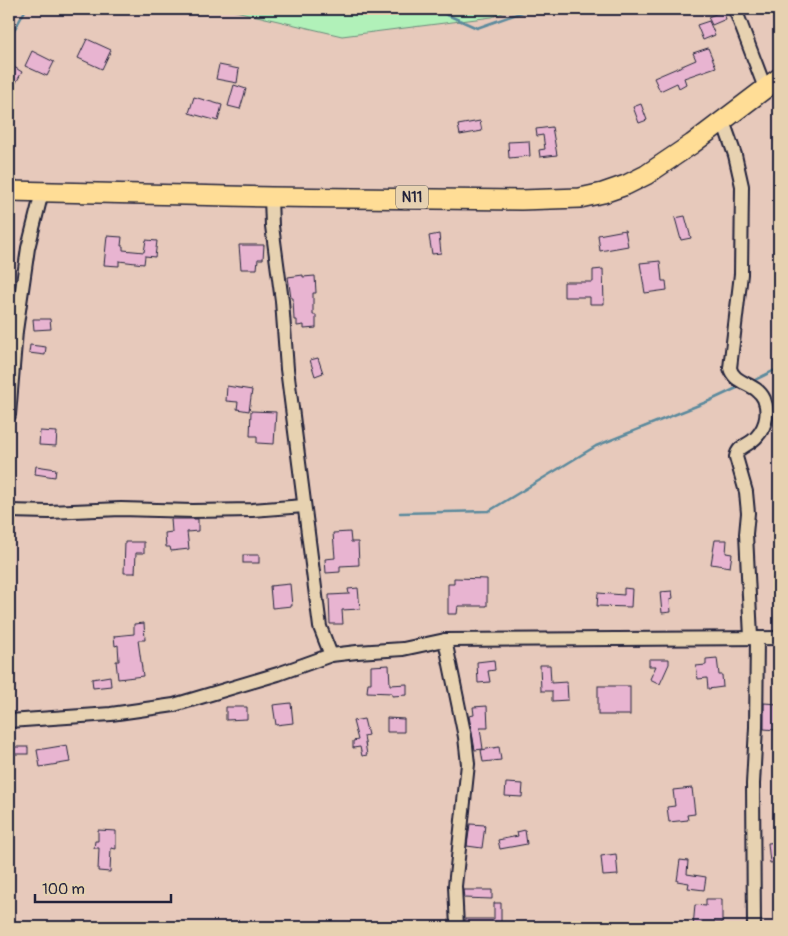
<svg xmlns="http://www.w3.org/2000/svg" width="788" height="936" font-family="Pangolin,sans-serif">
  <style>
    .green { fill: #b1f1b9; stroke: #6a8a7a }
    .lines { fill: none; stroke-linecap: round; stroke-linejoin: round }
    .stream { stroke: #5b8a9d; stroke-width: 2.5 }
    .building { fill: #e8b4d1; stroke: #22223b }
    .minor-casing { stroke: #22223b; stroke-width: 16 }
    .highway-casing { stroke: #22223b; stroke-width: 22 }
    .minor { stroke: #e7d2b1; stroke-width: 12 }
    .highway { stroke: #ffdd96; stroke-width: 19 }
    .labels { text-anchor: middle; stroke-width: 4.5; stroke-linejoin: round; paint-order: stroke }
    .shield { fill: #e7d2b1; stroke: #5d575e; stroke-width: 1 }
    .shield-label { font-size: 14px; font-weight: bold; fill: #22223b }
  </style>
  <rect width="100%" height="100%" fill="#e7c9bb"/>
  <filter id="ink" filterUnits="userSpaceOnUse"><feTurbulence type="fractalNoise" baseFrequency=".02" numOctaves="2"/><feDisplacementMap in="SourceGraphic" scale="10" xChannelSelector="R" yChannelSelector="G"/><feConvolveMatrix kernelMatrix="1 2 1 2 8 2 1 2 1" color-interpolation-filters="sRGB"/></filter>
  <g filter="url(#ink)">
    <path class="green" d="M227,9H513L492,17L342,36Z"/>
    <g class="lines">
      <g class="stream">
        <path d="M379,9L380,10L388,9"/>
        <path d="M434,9L477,28L531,9"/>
        <path d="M9,30L13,32L26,9"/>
        <path d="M751,382L779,368"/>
        <path d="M400,513L489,511L596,446L709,401L741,386"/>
      </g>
    </g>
    <g class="building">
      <path d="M723,11L726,19L712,25L708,17Z"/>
      <path d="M709,21L715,35L703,40L697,25Z"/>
      <path d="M87,39L111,50L102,69L78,58Z"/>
      <path d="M708,48L716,67L684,78L686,84L679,88L677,83L660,91L654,78L696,60L693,53Z"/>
      <path d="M32,51L54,62L47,76L25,66Z"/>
      <path d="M219,65L239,69L237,83L216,79Z"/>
      <path d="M14,67L22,72L9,95V76Z"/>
      <path d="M234,85L246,89L240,109L228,106Z"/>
      <path d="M194,97L222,105L218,121L189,113Z"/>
      <path d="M641,104L647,120L639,123L633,107Z"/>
      <path d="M480,121L482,131L460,135L458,125Z"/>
      <path d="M552,127L557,155L540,157L539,150L545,149L543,135L537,136L536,129Z"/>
      <path d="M529,141L530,156L509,158L508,142Z"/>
      <path d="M685,216L691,238L681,240L675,218Z"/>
      <path d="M625,230L628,246L600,251L598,235Z"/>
      <path d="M439,234L441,253L432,254L429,236Z"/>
      <path d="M107,236L122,237L121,246H123V250L144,252L146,240L157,241L155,257L145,256L144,264L119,261V266L104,265Z"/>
      <path d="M239,245H264L263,259H258L257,269H241Z"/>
      <path d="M660,261L662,281H666L667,290L645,293L640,263Z"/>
      <path d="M603,269L604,304H590V297H564V282H593V270Z"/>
      <path d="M303,275V277L315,276L316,293H313V315H316V328L304,329V325L297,326V320H294L293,298H291L288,277Z"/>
      <path d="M33,319H50L51,329L34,330Z"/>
      <path d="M30,345L46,347L45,355L29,353Z"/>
      <path d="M318,358L323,373L315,376L310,360Z"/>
      <path d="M227,386L252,390L249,411L237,409L238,402L226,401Z"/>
      <path d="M251,411L276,412L274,444L257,443V436H250Z"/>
      <path d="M40,431L57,432L56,446L39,445Z"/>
      <path d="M36,466L56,469L55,477L35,474Z"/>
      <path d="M171,519H198V531L187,532L189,549L171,551L170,547H166L165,533L172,532Z"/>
      <path d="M350,532L351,542H358L359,565L340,566V572L326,573L325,559L335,558L333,533Z"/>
      <path d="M715,540H727L726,553L732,554L730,567L711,564Z"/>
      <path d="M125,542H144V553H136L135,573H124Z"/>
      <rect x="243" y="555" width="16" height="8"/>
      <path d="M454,578L487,579V606H458L457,614H448V584H454Z"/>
      <path d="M290,584L292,606L272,608L270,586Z"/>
      <path d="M358,588L360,609L342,610L343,624H330L329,595L349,594L348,589Z"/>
      <path d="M624,588L632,589L631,607L597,606L598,593L624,595Z"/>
      <path d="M672,591L673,598L670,599L671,612L662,613L660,592Z"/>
      <path d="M144,623L145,640H138L143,676L118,679L116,661H119L118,645L115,646L114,636L134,634V624Z"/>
      <path d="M717,658L719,675H722L723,687L708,689L707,678L698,679L696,666L706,665V659Z"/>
      <path d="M649,659H669V664L660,684L650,679L656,666H649Z"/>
      <path d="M494,660L495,670L488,671L490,682L478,683L477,662Z"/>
      <path d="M389,665L390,685L407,684V695L392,696V693L367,692L368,683H371V666Z"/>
      <path d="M540,665H550L551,683L567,682L568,700L552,701V691H541Z"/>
      <path d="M110,676L111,686L93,688L92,679Z"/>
      <rect x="598" y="686" width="32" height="29"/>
      <path d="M291,703L293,723L276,725L273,705Z"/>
      <path d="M764,703L778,704L776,730L764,729Z"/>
      <path d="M487,706L488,728H480L483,749L475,750L469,716L474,715L473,707Z"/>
      <path d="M226,707H247V719L226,720Z"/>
      <path d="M387,718L404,719V732H387Z"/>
      <path d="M364,719L368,735L364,736L367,755L362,756L360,747L353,748V741L358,740L353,721Z"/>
      <path d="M67,745L70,762L40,767L37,750Z"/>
      <rect x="9" y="747" width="19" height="7"/>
      <path d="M499,747L501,760L483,762L481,750Z"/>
      <path d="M506,783L523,784L522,797L505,796Z"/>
      <path d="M692,788L695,814L687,815L688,820L669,822L667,807L675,806L673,790Z"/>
      <path d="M470,824L485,825L482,848L467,846Z"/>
      <path d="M98,830L116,831V849L111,848L110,872L98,871L99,848H94L95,841H98Z"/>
      <path d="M525,830L527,844L500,849L498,840L518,836L517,832Z"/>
      <path d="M779,842V862L770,863L768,843Z"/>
      <path d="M616,854L618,875L603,876L601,856Z"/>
      <path d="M680,860L688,861L687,874L706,877L704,890L688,888L689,883L677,881Z"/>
      <path d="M463,890H492V899L464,898Z"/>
      <path d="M706,899H722V923H701V927H693L695,905L706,906Z"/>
      <path d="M494,903H501V927H465V919H494Z"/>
    </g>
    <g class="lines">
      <defs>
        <g id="minor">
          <path d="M735,9L765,88"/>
          <path d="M723,121L735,155L742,186L741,274L730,368C734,385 756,382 764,399C770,414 765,431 752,441C744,447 738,447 736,457L746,492L748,513L746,534L751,637"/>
          <path d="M271,197L272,226L282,301L287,369L320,627L331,655"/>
          <path d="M9,415L16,331L28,248L42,192"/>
          <path d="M9,511L49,512L121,509L193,511L252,510L304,506"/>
          <path d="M445,640L465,737L468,764L455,886L457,927"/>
          <path d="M9,721L111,714L174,705L278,674L331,655L357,652L403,649L445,640L779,638"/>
          <path d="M754,927L753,784L756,727L757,638"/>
        </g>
        <path id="highway" d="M9,191L271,197L521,200L580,198L603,193L626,185L646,175L692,144L779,78"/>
      </defs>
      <use href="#minor" class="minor-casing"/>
      <use href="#highway" class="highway-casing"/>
      <use href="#minor" class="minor"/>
      <use href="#highway" class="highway"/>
    </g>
  </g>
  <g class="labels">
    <rect class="shield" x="396" y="185.5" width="32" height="23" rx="4"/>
    <g class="shield-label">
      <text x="412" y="202">N11</text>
    </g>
  </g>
  <rect width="788" height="936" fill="none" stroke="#e7d2b1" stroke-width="30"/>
  <rect x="15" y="15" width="758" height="906" fill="none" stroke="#22223b" stroke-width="2" filter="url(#ink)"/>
  <path d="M35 894v8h136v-8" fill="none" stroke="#22223b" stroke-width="2.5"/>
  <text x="42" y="894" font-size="15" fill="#22223b" stroke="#e7d2b1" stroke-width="4" paint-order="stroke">100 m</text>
</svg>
